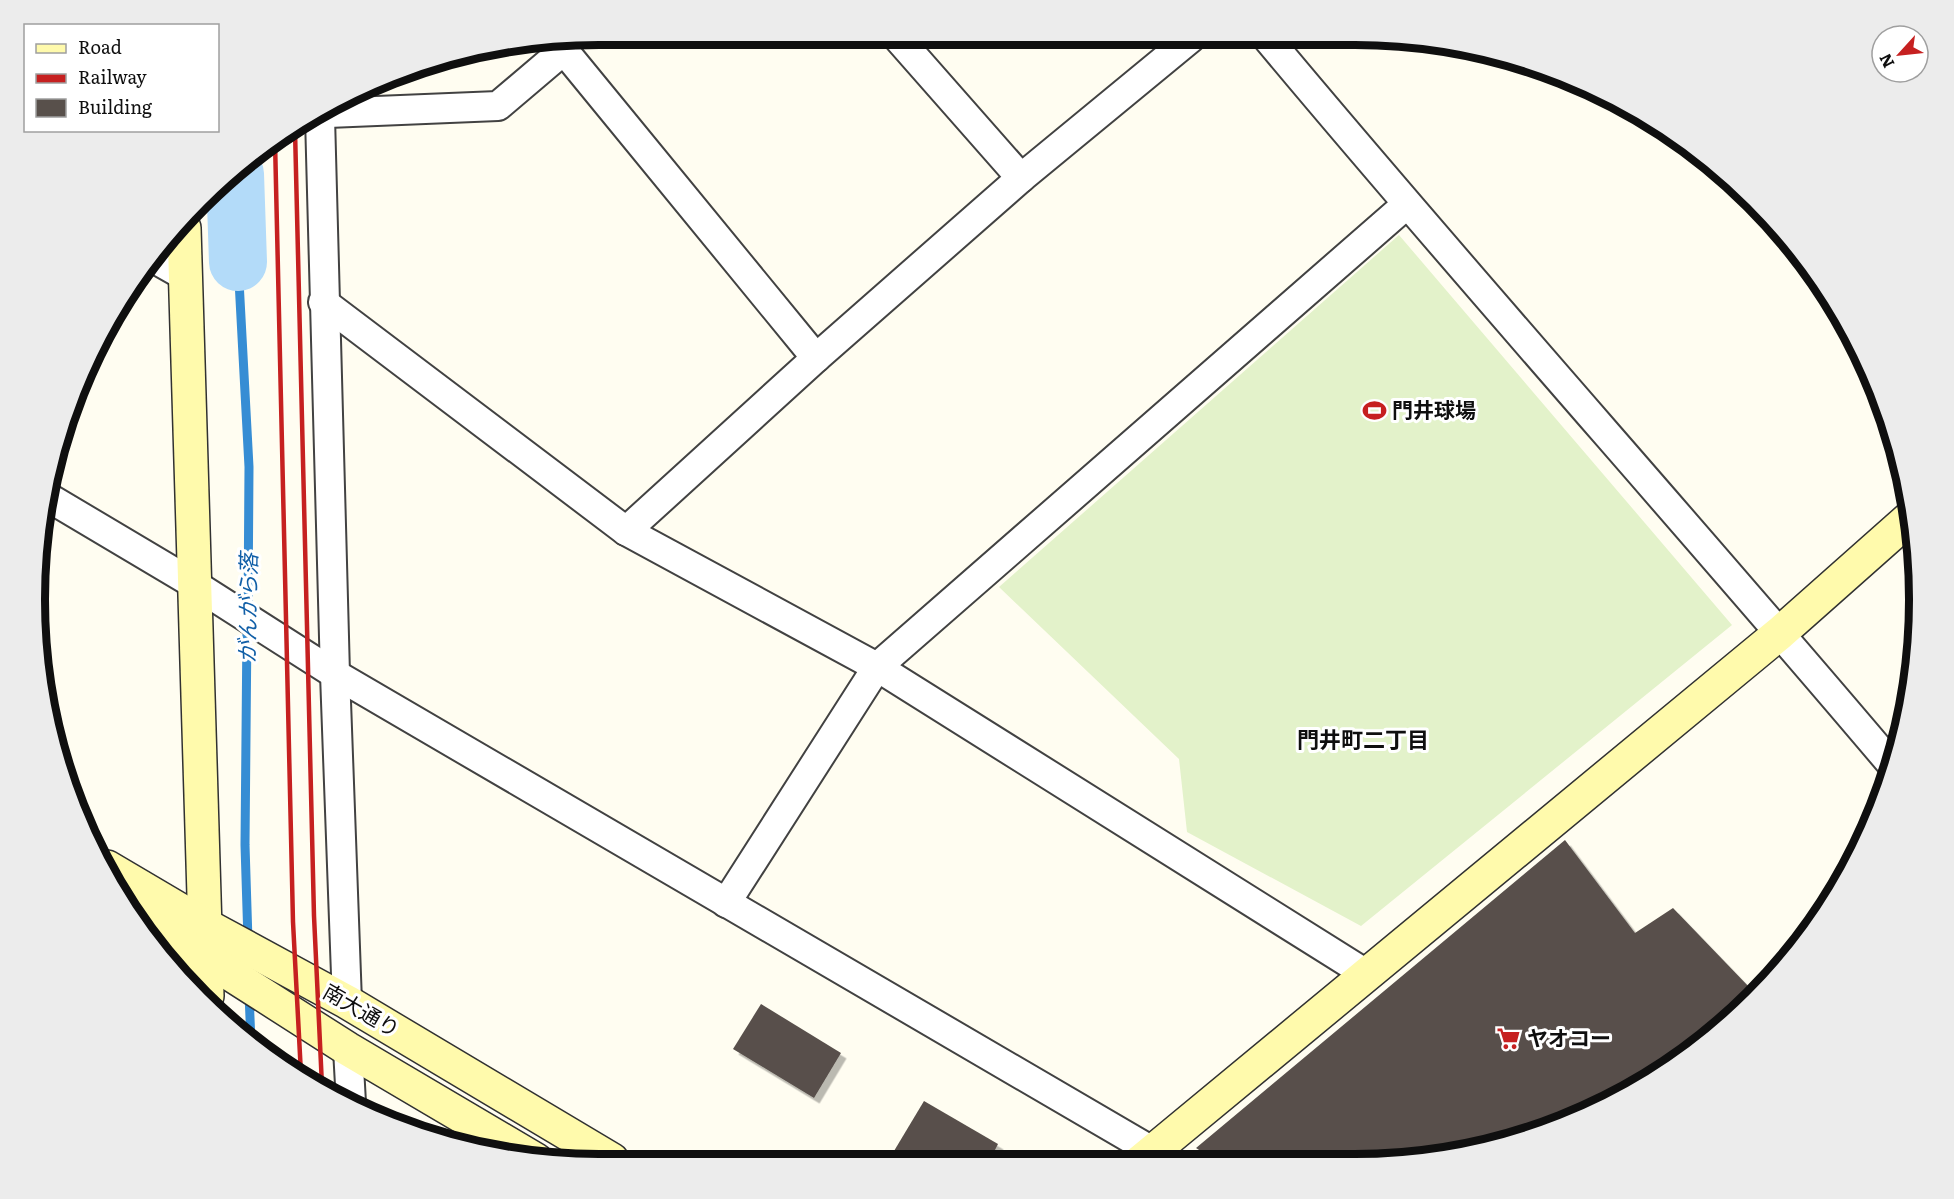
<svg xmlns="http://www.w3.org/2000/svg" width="1954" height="1199" font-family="Literata,'Noto Sans JP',serif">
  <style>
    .pitch { fill: #e3f2ca }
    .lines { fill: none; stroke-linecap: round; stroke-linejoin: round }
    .stream { stroke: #368dd4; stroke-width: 9 }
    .river { stroke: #b3dbf9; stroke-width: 58 }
    .building { fill: #58504b; filter: url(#shadow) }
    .street-casing { stroke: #424242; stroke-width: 32 }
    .secondary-casing { stroke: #313131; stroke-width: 36 }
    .street { stroke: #fff; stroke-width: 28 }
    .secondary { stroke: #fffaac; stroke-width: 33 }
    .rail { stroke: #c62020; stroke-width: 4.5 }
    .labels { text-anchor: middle; stroke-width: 6; stroke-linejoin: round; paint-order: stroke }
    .poi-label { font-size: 21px; font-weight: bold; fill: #0f0f0f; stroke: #fff; text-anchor: start }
    .street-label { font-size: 21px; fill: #0f0f0f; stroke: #fff }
    .water-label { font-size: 22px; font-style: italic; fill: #115fa7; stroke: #fff }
    .neighbourhood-label { font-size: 22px; font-weight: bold; fill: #0f0f0f; stroke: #fff }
    .rim { fill: none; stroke: #0f0f0f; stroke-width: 8 }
  </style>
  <defs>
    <filter id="shadow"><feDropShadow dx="5.5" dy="5.5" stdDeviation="0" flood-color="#0004"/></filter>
  </defs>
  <rect width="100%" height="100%" fill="#fffdf1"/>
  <path class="pitch" d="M1399,235L1732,625L1361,926L1187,832L1179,759L999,587Z"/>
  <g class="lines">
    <g class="stream">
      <path d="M238,262L249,467L248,611"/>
      <path d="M247,625L245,845L248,941"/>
      <path d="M249,994L251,1042"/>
    </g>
    <path class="river" d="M235,174L238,262"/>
  </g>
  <g class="building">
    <path d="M1565,840L1635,933L1673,908L1750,988L1635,1090L1501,1145L1392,1163H1219L1196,1148Z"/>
    <path d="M761,1004L841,1053L814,1098L733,1049Z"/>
    <path d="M924,1101L998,1144L989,1162L888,1161Z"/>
  </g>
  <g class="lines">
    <defs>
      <g id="street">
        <path d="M896,36L1021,178"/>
        <path d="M1267,38C1472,284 1686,521 1893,766"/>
        <path d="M557,42L816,358"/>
        <path d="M328,113L498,106L564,50"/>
        <path d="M320,117L335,674L347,1002"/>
        <path d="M155,259L185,276"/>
        <path d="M323,302L626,531L877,667L1368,975"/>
        <path d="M51,499L194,584L335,674L1171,1162"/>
        <path d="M626,531L816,358L1021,178L1191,38"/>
        <path d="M726,903L877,667L1406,205"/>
        <path d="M348,1049L351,1103"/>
      </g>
      <g id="secondary">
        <path d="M184,228L207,996"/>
        <path d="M107,867L207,926L347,1002L612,1160"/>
        <path d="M134,918L207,959L348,1049L536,1160"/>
        <path d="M1140,1162L1780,633L1912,516"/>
      </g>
    </defs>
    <use href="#street" class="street-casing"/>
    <use href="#secondary" class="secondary-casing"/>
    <use href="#street" class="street"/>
    <use href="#secondary" class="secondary"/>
    <g class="rail">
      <path d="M295,130L314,916L322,1086"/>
      <path d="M275,141L293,922L301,1074"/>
    </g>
  </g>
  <defs>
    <symbol id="stadium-bare" viewBox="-9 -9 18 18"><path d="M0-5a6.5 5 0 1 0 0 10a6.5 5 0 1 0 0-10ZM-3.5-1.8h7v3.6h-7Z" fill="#c62020" stroke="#fff" stroke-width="2.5" paint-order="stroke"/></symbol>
    <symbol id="supermarket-bare" viewBox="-9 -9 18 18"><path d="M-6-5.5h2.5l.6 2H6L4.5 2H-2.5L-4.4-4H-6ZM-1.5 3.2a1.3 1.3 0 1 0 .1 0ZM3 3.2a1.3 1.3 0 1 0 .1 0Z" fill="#c62020" stroke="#fff" stroke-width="2.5" paint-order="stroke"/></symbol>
  </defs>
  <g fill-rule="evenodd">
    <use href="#stadium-bare" x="1358" y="394" width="33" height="33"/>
    <use href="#supermarket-bare" x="1492" y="1022" width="33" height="33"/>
  </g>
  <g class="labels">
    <g class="poi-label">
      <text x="1392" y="418">門井球場</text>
      <text x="1527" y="1046">ヤオコー</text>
    </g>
    <g class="street-label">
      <text transform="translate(361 1011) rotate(30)" y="7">南大通り</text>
    </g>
    <g class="water-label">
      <text transform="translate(248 608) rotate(-89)" y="8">がんがら落</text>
    </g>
    <g class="neighbourhood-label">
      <text x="1363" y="748">門井町二丁目</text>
    </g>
  </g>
  <path d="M0 0H1954V1199H0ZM599 45H1355A554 554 0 0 1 1909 599V600A554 554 0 0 1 1355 1154H599A554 554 0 0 1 45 600V599A554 554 0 0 1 599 45Z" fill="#ececec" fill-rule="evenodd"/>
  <path class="rim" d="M599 45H1355A554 554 0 0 1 1909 599V600A554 554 0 0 1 1355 1154H599A554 554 0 0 1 45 600V599A554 554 0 0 1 599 45Z"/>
  <rect x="24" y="24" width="195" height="108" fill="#ffffff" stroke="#9f9f9f" stroke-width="1.5"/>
  <rect x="36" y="44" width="30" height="9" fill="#fffaac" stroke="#9f9f9f" stroke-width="1.5"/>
  <text x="78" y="54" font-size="18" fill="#0f0f0f">Road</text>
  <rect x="36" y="74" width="30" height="9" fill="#c62020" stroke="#9f9f9f" stroke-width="1.5"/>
  <text x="78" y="84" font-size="18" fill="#0f0f0f">Railway</text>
  <rect x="36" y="99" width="30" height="18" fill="#58504b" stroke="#9f9f9f" stroke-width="1.5"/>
  <text x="78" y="114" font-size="18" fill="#0f0f0f">Building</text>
  <g transform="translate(1900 54) rotate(243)"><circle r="28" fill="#ffffff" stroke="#9f9f9f" stroke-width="1.5"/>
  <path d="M0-4.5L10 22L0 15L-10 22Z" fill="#c62020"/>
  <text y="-9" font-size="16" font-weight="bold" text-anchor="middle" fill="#0f0f0f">N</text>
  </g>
</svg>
